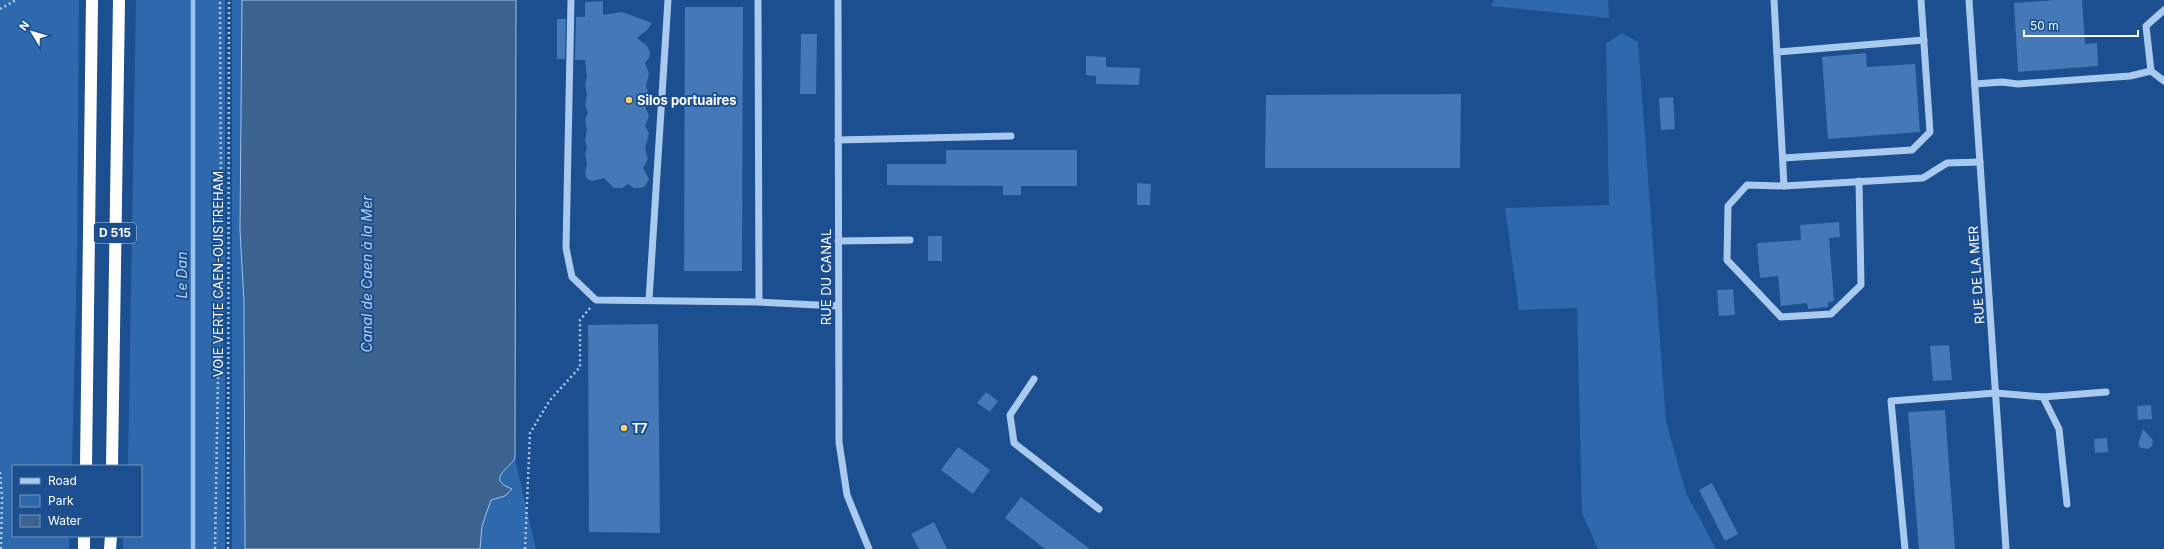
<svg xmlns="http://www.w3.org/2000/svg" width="2164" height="549" font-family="Inter,sans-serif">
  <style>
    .green { fill: #2e69ad }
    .water { fill: #3c6290; stroke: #9cc4f0 }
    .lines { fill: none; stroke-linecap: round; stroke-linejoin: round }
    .stream { stroke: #9cc4f0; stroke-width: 4.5 }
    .building { fill: #4478b7 }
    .path { stroke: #a9c9ee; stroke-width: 2.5; stroke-dasharray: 2 3; stroke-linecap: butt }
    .minor { stroke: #a9c9ee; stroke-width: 7 }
    .highway { stroke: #fff; stroke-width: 12 }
    .poi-dot { fill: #ffd166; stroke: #1b4f8f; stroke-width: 1.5 }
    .labels { text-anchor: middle; stroke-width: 4; stroke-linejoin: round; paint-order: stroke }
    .shield { fill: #1b4f8f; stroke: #bbcadd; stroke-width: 1 }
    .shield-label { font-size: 12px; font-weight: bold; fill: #fff }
    .poi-label { font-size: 13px; font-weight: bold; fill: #fff; stroke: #1b4f8f; text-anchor: start }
    .street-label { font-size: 13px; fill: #fff; stroke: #1b4f8f }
    .water-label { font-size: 14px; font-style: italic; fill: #b5d3f5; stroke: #1b4f8f }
  </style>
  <rect width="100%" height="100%" fill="#1b4f8f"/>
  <g class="green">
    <path d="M0,0H79L77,253L72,466H13V536H69V549H0Z"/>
    <path d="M136,0H225V302L223,352L225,375V549H123V536H141V466H128Z"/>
    <path d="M232,0H242L243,19L240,230L244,302L245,549H232Z"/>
    <path d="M1494,0H1608L1609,18L1491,6Z"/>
    <path d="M1622,33L1638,42L1666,422L1686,493L1716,549H1598L1582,513L1577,308L1519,310L1505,208L1609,205L1606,44Z"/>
    <path d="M515,459L536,549H480L482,526L491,500L505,496L512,490C488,478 504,472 515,459Z"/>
  </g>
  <path class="water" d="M242,0H516L515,459C505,471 488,480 512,489L505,496L491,500L482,526L480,549H245L244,302L240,230Z"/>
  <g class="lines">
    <path class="stream" d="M193,0V549"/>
  </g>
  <g class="building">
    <path d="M2056,0H2082L2085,44L2097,43L2098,66L2018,72L2014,3Z"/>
    <path d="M603,1V15L622,12L652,23L647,30L637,38L647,46L650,52L649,58L645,63L649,73L646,86L649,95L645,106L649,116L645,126L649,133L645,149L648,159L643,168L649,179L645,186L641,188H634L628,184L622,188H614L604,178L592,181L587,179L585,174L587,163L585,154L587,147L585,140L587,130L585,120L588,113L585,105L587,95L585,85L587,77L585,60H575L576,17H585V2Z"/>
    <path d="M685,7H743L742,271H684Z"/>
    <path d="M557,19H566L565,59H557Z"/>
    <path d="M801,34H817L816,94H800Z"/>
    <path d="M1866,53L1867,67L1915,64L1920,132L1828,139L1822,57Z"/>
    <path d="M1086,56L1106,57V67L1140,68L1139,85L1096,84V76L1086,75Z"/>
    <path d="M1461,94L1460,168H1265L1266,95Z"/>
    <path d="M1673,97L1675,129L1661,130L1659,98Z"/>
    <path d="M946,150H1077V186H1021V195H1003V186L887,185V164H946Z"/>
    <path d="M1137,183L1151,184L1150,205H1137Z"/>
    <path d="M1839,222L1840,237L1829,238L1834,301L1828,302V307L1808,309L1807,303L1781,306L1778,276L1760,278L1757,243L1801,240L1800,225Z"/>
    <rect x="928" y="236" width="14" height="25"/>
    <path d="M1733,289L1735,315L1719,316L1717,290Z"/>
    <path d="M658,324L660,533L589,532L588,325Z"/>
    <path d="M1949,345L1952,380L1933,381L1930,346Z"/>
    <path d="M986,392L998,401L990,412L977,403Z"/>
    <path d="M2151,405L2152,419L2138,420L2137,406Z"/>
    <path d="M1945,410L1955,549H1919L1908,412Z"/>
    <path d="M2143,429L2153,440L2152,446L2148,449L2141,448L2138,444Z"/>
    <path d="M2107,438L2108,452L2095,453L2094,439Z"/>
    <path d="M958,447L990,470L973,494L941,470Z"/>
    <path d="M1712,483L1738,534L1725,541L1699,490Z"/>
    <path d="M1021,497L1062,528L1090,549H1045L1005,518Z"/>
    <path d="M934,522L947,549H919L911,534Z"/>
  </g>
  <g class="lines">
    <g class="path">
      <path d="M0,9L16,0"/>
      <path d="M0,472L2,497L1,549"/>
      <path d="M215,549L221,199L220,0"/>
      <path d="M228,549L229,0"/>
      <path d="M525,549L530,433L550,400L580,367V320L590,308"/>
    </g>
    <g class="minor">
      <path d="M571,0L566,248L572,277L596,300L759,302L837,306"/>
      <path d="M758,0L759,302"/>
      <path d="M838,0L839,442L847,495L869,549"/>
      <path d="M1774,0L1784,186L1923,178L1947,163L1980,162"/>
      <path d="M1969,0L2006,549"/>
      <path d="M2164,10L2146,26L2151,71L2164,81"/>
      <path d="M1777,52L1924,40"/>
      <path d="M1975,84L2002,82L2018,84L2130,76L2151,71"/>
      <path d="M838,140L1011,136"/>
      <path d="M1783,158L1912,150L1930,132L1921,0"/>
      <path d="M1784,186L1747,185L1728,206L1727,260L1781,317L1831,314L1861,285L1859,181"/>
      <path d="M838,241L910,240"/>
      <path d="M649,300L668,0"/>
      <path d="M1034,379L1010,415L1014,443L1099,509"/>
      <path d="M2043,397L2059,429L2067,504"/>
      <path d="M1905,549L1891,401L1996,393L2043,397L2106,392"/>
    </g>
    <g class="highway">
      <path d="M86,466L92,0"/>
      <path d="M112,466L119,0"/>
      <path d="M84,549V536"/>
      <path d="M110,549L111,536"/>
    </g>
  </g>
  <g class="poi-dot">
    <circle cx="629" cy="100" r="4"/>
    <circle cx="624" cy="428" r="4"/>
  </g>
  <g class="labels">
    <rect class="shield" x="94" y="223" width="42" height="20" rx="3"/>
    <g class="shield-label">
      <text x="115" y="237">D 515</text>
    </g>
    <g class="poi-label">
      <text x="637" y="105">Silos portuaires</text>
      <text x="632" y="433">T7</text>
    </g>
    <g class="street-label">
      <text transform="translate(218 274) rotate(-90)" y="5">VOIE VERTE CAEN-OUISTREHAM</text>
      <text transform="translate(1976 275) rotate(-94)" y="5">RUE DE LA MER</text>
      <text transform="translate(826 277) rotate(-90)" y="5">RUE DU CANAL</text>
    </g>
    <g class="water-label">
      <text transform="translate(367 274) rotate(-90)" y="5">Canal de Caen à la Mer</text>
      <text transform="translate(182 275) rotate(-90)" y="5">Le Dan</text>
    </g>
  </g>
  <rect x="12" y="465" width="130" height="72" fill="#1b4f8f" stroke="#7695bc"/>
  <rect x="20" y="478" width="20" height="6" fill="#a9c9ee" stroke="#7695bc"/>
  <text x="48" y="485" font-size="12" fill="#ffffff">Road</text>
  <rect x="20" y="495" width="20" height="12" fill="#2e69ad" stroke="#7695bc"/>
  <text x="48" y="505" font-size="12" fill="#ffffff">Park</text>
  <rect x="20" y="515" width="20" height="12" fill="#3c6290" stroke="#7695bc"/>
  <text x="48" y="525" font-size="12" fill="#ffffff">Water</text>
  <g transform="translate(32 32) rotate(308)" stroke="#1b4f8f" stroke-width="3" paint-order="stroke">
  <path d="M0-3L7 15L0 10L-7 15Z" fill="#ffffff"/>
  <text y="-6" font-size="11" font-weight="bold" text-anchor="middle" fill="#ffffff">N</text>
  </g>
  <path d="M2024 30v6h114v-6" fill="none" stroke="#ffffff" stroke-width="2"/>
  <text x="2030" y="30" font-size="12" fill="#ffffff" stroke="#1b4f8f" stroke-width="3" paint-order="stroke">50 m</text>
</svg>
